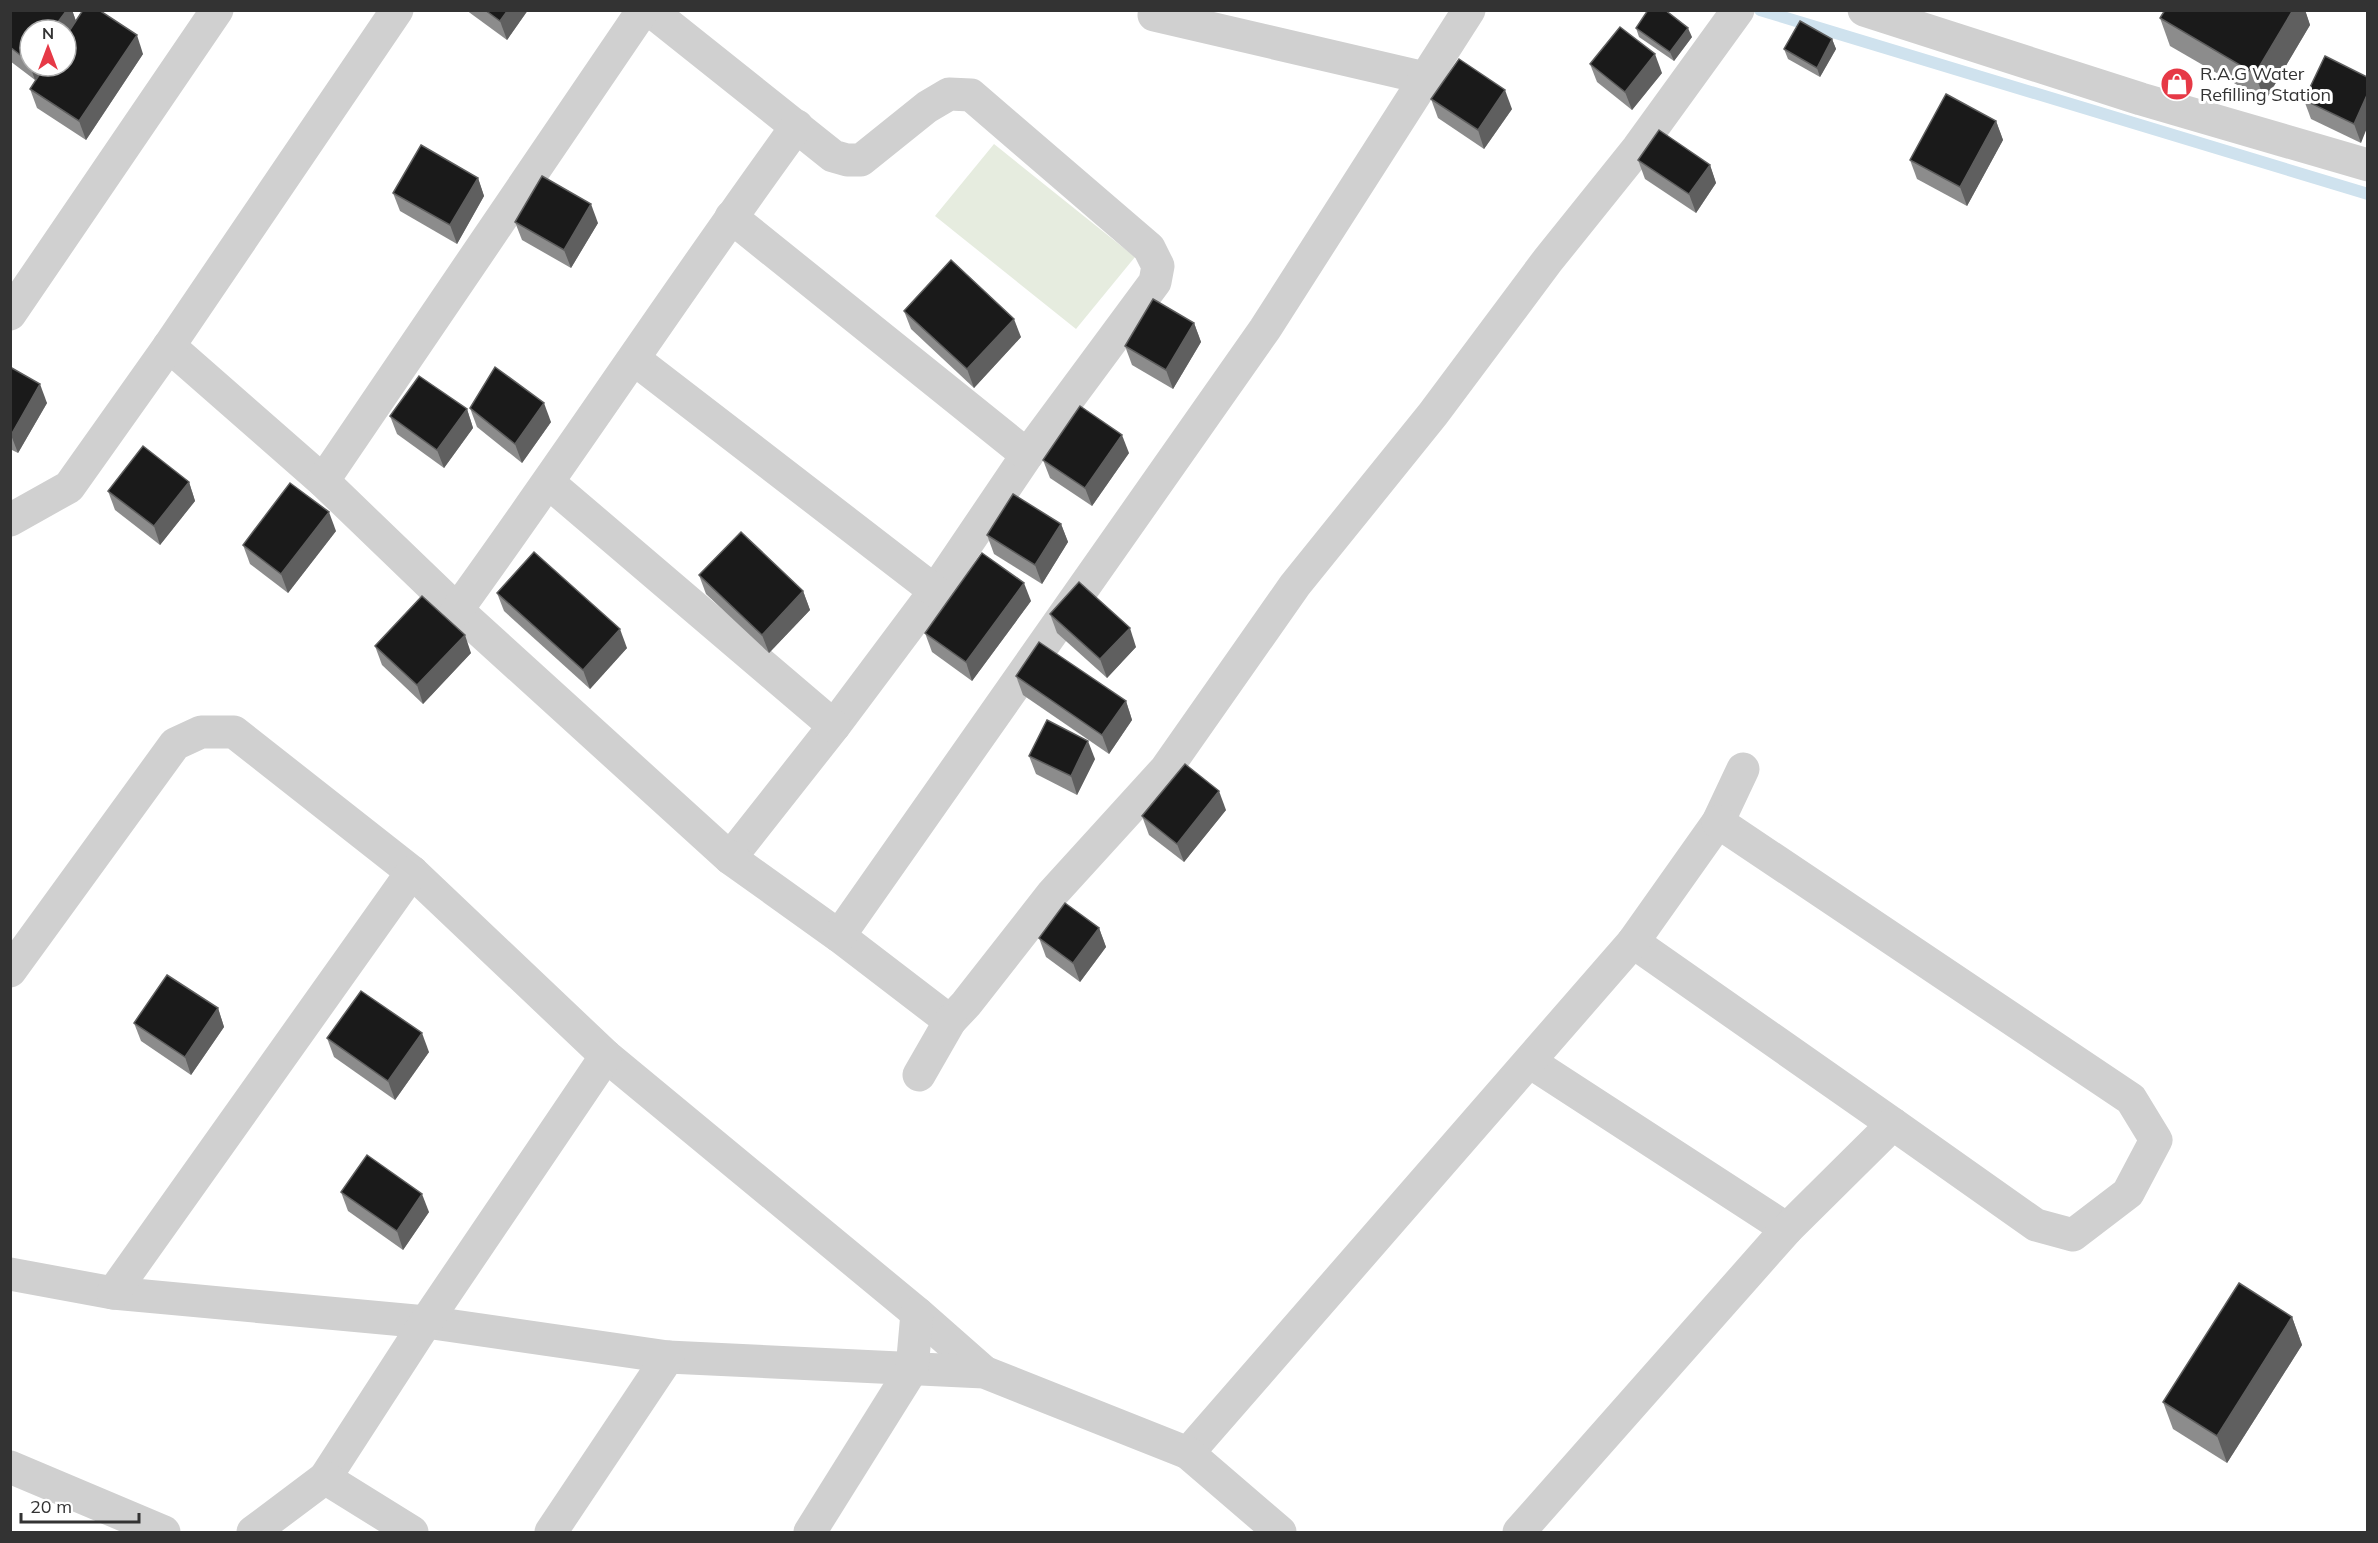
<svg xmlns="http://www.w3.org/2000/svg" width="2378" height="1543" font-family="Mulish,sans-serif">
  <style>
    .grass { fill: #e6ecdf }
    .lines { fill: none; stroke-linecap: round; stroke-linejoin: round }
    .stream { stroke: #cfe2ee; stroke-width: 12 }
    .minor { stroke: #d0d0d0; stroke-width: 33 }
    .wall { fill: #8c8c8c; fill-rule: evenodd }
    .shaded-wall { fill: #5f5f5f }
    .building { fill: #1a1a1a; stroke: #5f5f5f; stroke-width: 1.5 }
    .labels { text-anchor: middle; stroke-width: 6; stroke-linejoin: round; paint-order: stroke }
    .poi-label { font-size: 18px; fill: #333; stroke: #fff; text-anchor: start }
  </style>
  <rect width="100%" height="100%" fill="#fff"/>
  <path class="grass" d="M994,144L1135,257L1076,329L935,216Z"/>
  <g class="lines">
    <path class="stream" d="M1760,10L2368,194"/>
    <g class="minor">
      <path d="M650,10L833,156L847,160H861L927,107L949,94L971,95L1149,248L1158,266L1155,282L1027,455L935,591L834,726L730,858"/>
      <path d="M1864,10L2141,99L2368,165"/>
      <path d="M1154,15L1425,78"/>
      <path d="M731,217L1027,455"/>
      <path d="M10,314L217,10"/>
      <path d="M169,346L323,481L457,610L730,858L839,936L950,1021L966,1004L1053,893L1166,769L1295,585L1433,414L1548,260L1638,148L1738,10"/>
      <path d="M634,359L935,591"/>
      <path d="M323,481L643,10"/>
      <path d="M549,483L834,726"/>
      <path d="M10,520L69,487L169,346L397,10"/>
      <path d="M457,610C573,450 681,285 797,126"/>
      <path d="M839,936L1265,329L1469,10"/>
      <path d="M1633,942L1893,1124"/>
      <path d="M10,971L175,744L201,732H234L412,872L606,1056L917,1313L984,1372"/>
      <path d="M1530,1062L1787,1229"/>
      <path d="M919,1075L950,1021"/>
      <path d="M10,1274L113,1293L426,1322L668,1357L984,1372L1188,1453L1633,942L1718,822L1743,769"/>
      <path d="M113,1293L412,872"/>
      <path d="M1188,1453L1280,1532"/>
      <path d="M10,1467L164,1532"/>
      <path d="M325,1478L426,1322L606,1056"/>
      <path d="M253,1532L325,1478L412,1532"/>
      <path d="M551,1532L668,1357"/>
      <path d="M810,1532L912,1369L917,1313"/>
      <path d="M1519,1532L1787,1229L1893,1124L2036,1225L2073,1235L2128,1193L2156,1140L2131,1099L1718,822"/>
    </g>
  </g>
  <g class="wall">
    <path d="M10,10H72L76,21L143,54L86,140L37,108L30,89L44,67L35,80L10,61ZM30,30L66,66H30Z"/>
    <path d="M466,10H528L507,40Z"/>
    <path d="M2165,10H2305L2310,25L2265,101L2170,46L2160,18Z"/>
    <path d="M1636,28L1692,37L1674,61L1639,37Z"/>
    <path d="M1832,39L1836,49L1820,77L1788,59L1784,49Z"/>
    <path d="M1590,64L1662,73L1632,110L1597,82Z"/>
    <path d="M2367,77L2361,143L2311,119L2304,100Z"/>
    <path d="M1431,99L1512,109L1484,149L1438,118Z"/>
    <path d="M1996,121L2003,140L1967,206L1917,179L1910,160Z"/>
    <path d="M1638,160L1710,165L1716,183L1696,213L1645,179Z"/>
    <path d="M478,178L484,196L457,244L400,211L393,193Z"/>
    <path d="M515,222L598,223L571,268L522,240Z"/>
    <path d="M904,311L1021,337L974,388L911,329Z"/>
    <path d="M1194,323L1201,342L1173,389L1132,365L1125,346Z"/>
    <path d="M10,367L47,403L18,453L10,449Z"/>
    <path d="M470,408L551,422L522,463L477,427Z"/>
    <path d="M467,409L473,428L444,468L397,434L390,416Z"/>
    <path d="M1129,453L1092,506L1050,478L1043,460Z"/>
    <path d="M189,482L195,501L160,545L115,510L108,491Z"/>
    <path d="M1061,524L1068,542L1042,584L994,554L987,535Z"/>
    <path d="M336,531L288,593L250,564L243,545Z"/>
    <path d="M699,575L803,591L810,610L769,653L706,594Z"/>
    <path d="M497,593L627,648L590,689L504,611Z"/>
    <path d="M1031,601L972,681L932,652L925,633Z"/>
    <path d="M1050,614L1136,647L1107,678L1057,633Z"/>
    <path d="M375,646L471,653L423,704L382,665Z"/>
    <path d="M1016,676L1126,701L1132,720L1109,754L1023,695Z"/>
    <path d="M1029,756L1095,759L1077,795L1036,774Z"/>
    <path d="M1226,810L1184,862L1149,835L1142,816Z"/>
    <path d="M1099,928L1106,947L1080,982L1046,957L1039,938Z"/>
    <path d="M218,1008L224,1027L191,1075L141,1041L134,1023Z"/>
    <path d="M327,1038L429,1052L395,1100L334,1057Z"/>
    <path d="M341,1192L429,1212L403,1250L348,1211Z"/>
    <path d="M2292,1317L2302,1345L2227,1463L2173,1429L2163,1402Z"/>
  </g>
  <g class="shaded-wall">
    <path d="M67,10H72L77,24L66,39V30H52Z"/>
    <path d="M508,10H528L507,40L500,21Z"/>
    <path d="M2293,10H2305L2310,25L2265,101L2255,74Z"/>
    <path d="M1688,28L1692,37L1674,61L1670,52Z"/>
    <path d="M137,35L143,54L86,140L79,121Z"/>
    <path d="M1832,39L1836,49L1820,77L1817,68Z"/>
    <path d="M1655,54L1662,73L1632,110L1625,92Z"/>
    <path d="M30,66H46L35,80Z"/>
    <path d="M1505,90L1512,109L1484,149L1478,130Z"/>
    <path d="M2367,95V128L2361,143L2354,124Z"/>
    <path d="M1996,121L2003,140L1967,206L1960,187Z"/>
    <path d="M1710,165L1716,183L1696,213L1689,194Z"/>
    <path d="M478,178L484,196L457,244L450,225Z"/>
    <path d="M591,204L598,223L571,268L564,250Z"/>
    <path d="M1014,319L1021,337L974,388L967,369Z"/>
    <path d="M1194,323L1201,342L1173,389L1166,370Z"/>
    <path d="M40,384L47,403L18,453L11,435Z"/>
    <path d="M544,403L551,422L522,463L515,444Z"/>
    <path d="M467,409L473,428L444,468L437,450Z"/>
    <path d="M1122,435L1129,453L1092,506L1085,488Z"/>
    <path d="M189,482L195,501L160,545L154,526Z"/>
    <path d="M329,512L336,531L288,593L281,574Z"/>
    <path d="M1061,524L1068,542L1042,584L1035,565Z"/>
    <path d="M1024,583L1031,601L972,681L966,662Z"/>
    <path d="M803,591L810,610L769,653L762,635Z"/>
    <path d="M1130,628L1136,647L1107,678L1100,659Z"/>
    <path d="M620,629L627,648L590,689L583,670Z"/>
    <path d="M465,635L471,653L423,704L417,685Z"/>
    <path d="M1126,701L1132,720L1109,754L1102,735Z"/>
    <path d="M1088,741L1095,759L1077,795L1071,776Z"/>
    <path d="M1219,791L1226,810L1184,862L1177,844Z"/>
    <path d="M1099,928L1106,947L1080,982L1073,963Z"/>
    <path d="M218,1008L224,1027L191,1075L185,1057Z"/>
    <path d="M422,1033L429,1052L395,1100L388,1081Z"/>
    <path d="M422,1194L429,1212L403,1250L397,1231Z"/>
    <path d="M2292,1317L2302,1345L2227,1463L2217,1436Z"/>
  </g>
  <g class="building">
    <path d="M10,10H67L52,30H30V59L28,61L10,47Z"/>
    <path d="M83,10H99L137,35L79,121L30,89L45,66H66V36Z"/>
    <path d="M485,10H508L500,21Z"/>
    <path d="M1648,10H1665L1688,28L1670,52L1636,28Z"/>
    <path d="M2165,10H2293L2255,74L2160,18Z"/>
    <path d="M1800,21L1832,39L1817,68L1784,49Z"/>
    <path d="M1620,27L1655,54L1625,92L1590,64Z"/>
    <path d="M2325,56L2367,77V95L2354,124L2304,100Z"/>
    <path d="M1459,59L1505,90L1478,130L1431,99Z"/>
    <path d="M1946,94L1996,121L1960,187L1910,160Z"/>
    <path d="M1659,130L1710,165L1689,194L1638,160Z"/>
    <path d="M421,145L478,178L450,225L393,193Z"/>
    <path d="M542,176L591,204L564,250L515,222Z"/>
    <path d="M951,260L1014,319L967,369L904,311Z"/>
    <path d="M1153,299L1194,323L1166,370L1125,346Z"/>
    <path d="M10,367L40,384L11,435L10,434Z"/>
    <path d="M495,367L544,403L515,444L470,408Z"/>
    <path d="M419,376L467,409L437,450L390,416Z"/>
    <path d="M1080,406L1122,435L1085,488L1043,460Z"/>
    <path d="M143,446L189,482L154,526L108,491Z"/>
    <path d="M290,483L329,512L281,574L243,545Z"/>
    <path d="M1013,494L1061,524L1035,565L987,535Z"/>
    <path d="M741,532L803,591L762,635L699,575Z"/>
    <path d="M534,552L620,629L583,670L497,593Z"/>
    <path d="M982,553L1024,583L966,662L925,633Z"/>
    <path d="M1079,582L1130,628L1100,659L1050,614Z"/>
    <path d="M422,596L465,635L417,685L375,646Z"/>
    <path d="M1039,642L1126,701L1102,735L1016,676Z"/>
    <path d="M1047,720L1088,741L1071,776L1029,756Z"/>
    <path d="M1185,764L1219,791L1177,844L1142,816Z"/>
    <path d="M1065,903L1099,928L1073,963L1039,938Z"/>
    <path d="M167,975L218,1008L185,1057L134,1023Z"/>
    <path d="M361,991L422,1033L388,1081L327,1038Z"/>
    <path d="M367,1155L422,1194L397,1231L341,1192Z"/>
    <path d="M2239,1283L2292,1317L2217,1436L2163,1402Z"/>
  </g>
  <defs>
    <symbol id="shop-disc" viewBox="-11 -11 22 22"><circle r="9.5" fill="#e63946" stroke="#fff"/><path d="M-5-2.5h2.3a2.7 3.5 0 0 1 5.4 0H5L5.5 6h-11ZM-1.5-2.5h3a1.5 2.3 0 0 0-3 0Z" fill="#fff"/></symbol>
  </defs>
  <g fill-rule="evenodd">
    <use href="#shop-disc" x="2158" y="65" width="38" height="38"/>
  </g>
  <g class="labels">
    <g class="poi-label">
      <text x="2200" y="80">R.A.G Water<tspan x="2200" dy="21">Refilling Station</tspan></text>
    </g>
  </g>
  <rect width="2378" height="1543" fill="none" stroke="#333333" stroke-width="24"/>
  <g transform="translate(48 48)"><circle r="28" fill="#ffffff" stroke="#adadad" stroke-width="1.5"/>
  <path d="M0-4.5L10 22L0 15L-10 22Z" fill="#e63946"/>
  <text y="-9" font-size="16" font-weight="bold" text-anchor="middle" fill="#333333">N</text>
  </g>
  <path d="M21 1513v9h118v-9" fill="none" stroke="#333333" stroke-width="3"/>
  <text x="30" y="1513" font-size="18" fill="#333333" stroke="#ffffff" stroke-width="4.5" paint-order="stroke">20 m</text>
</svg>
